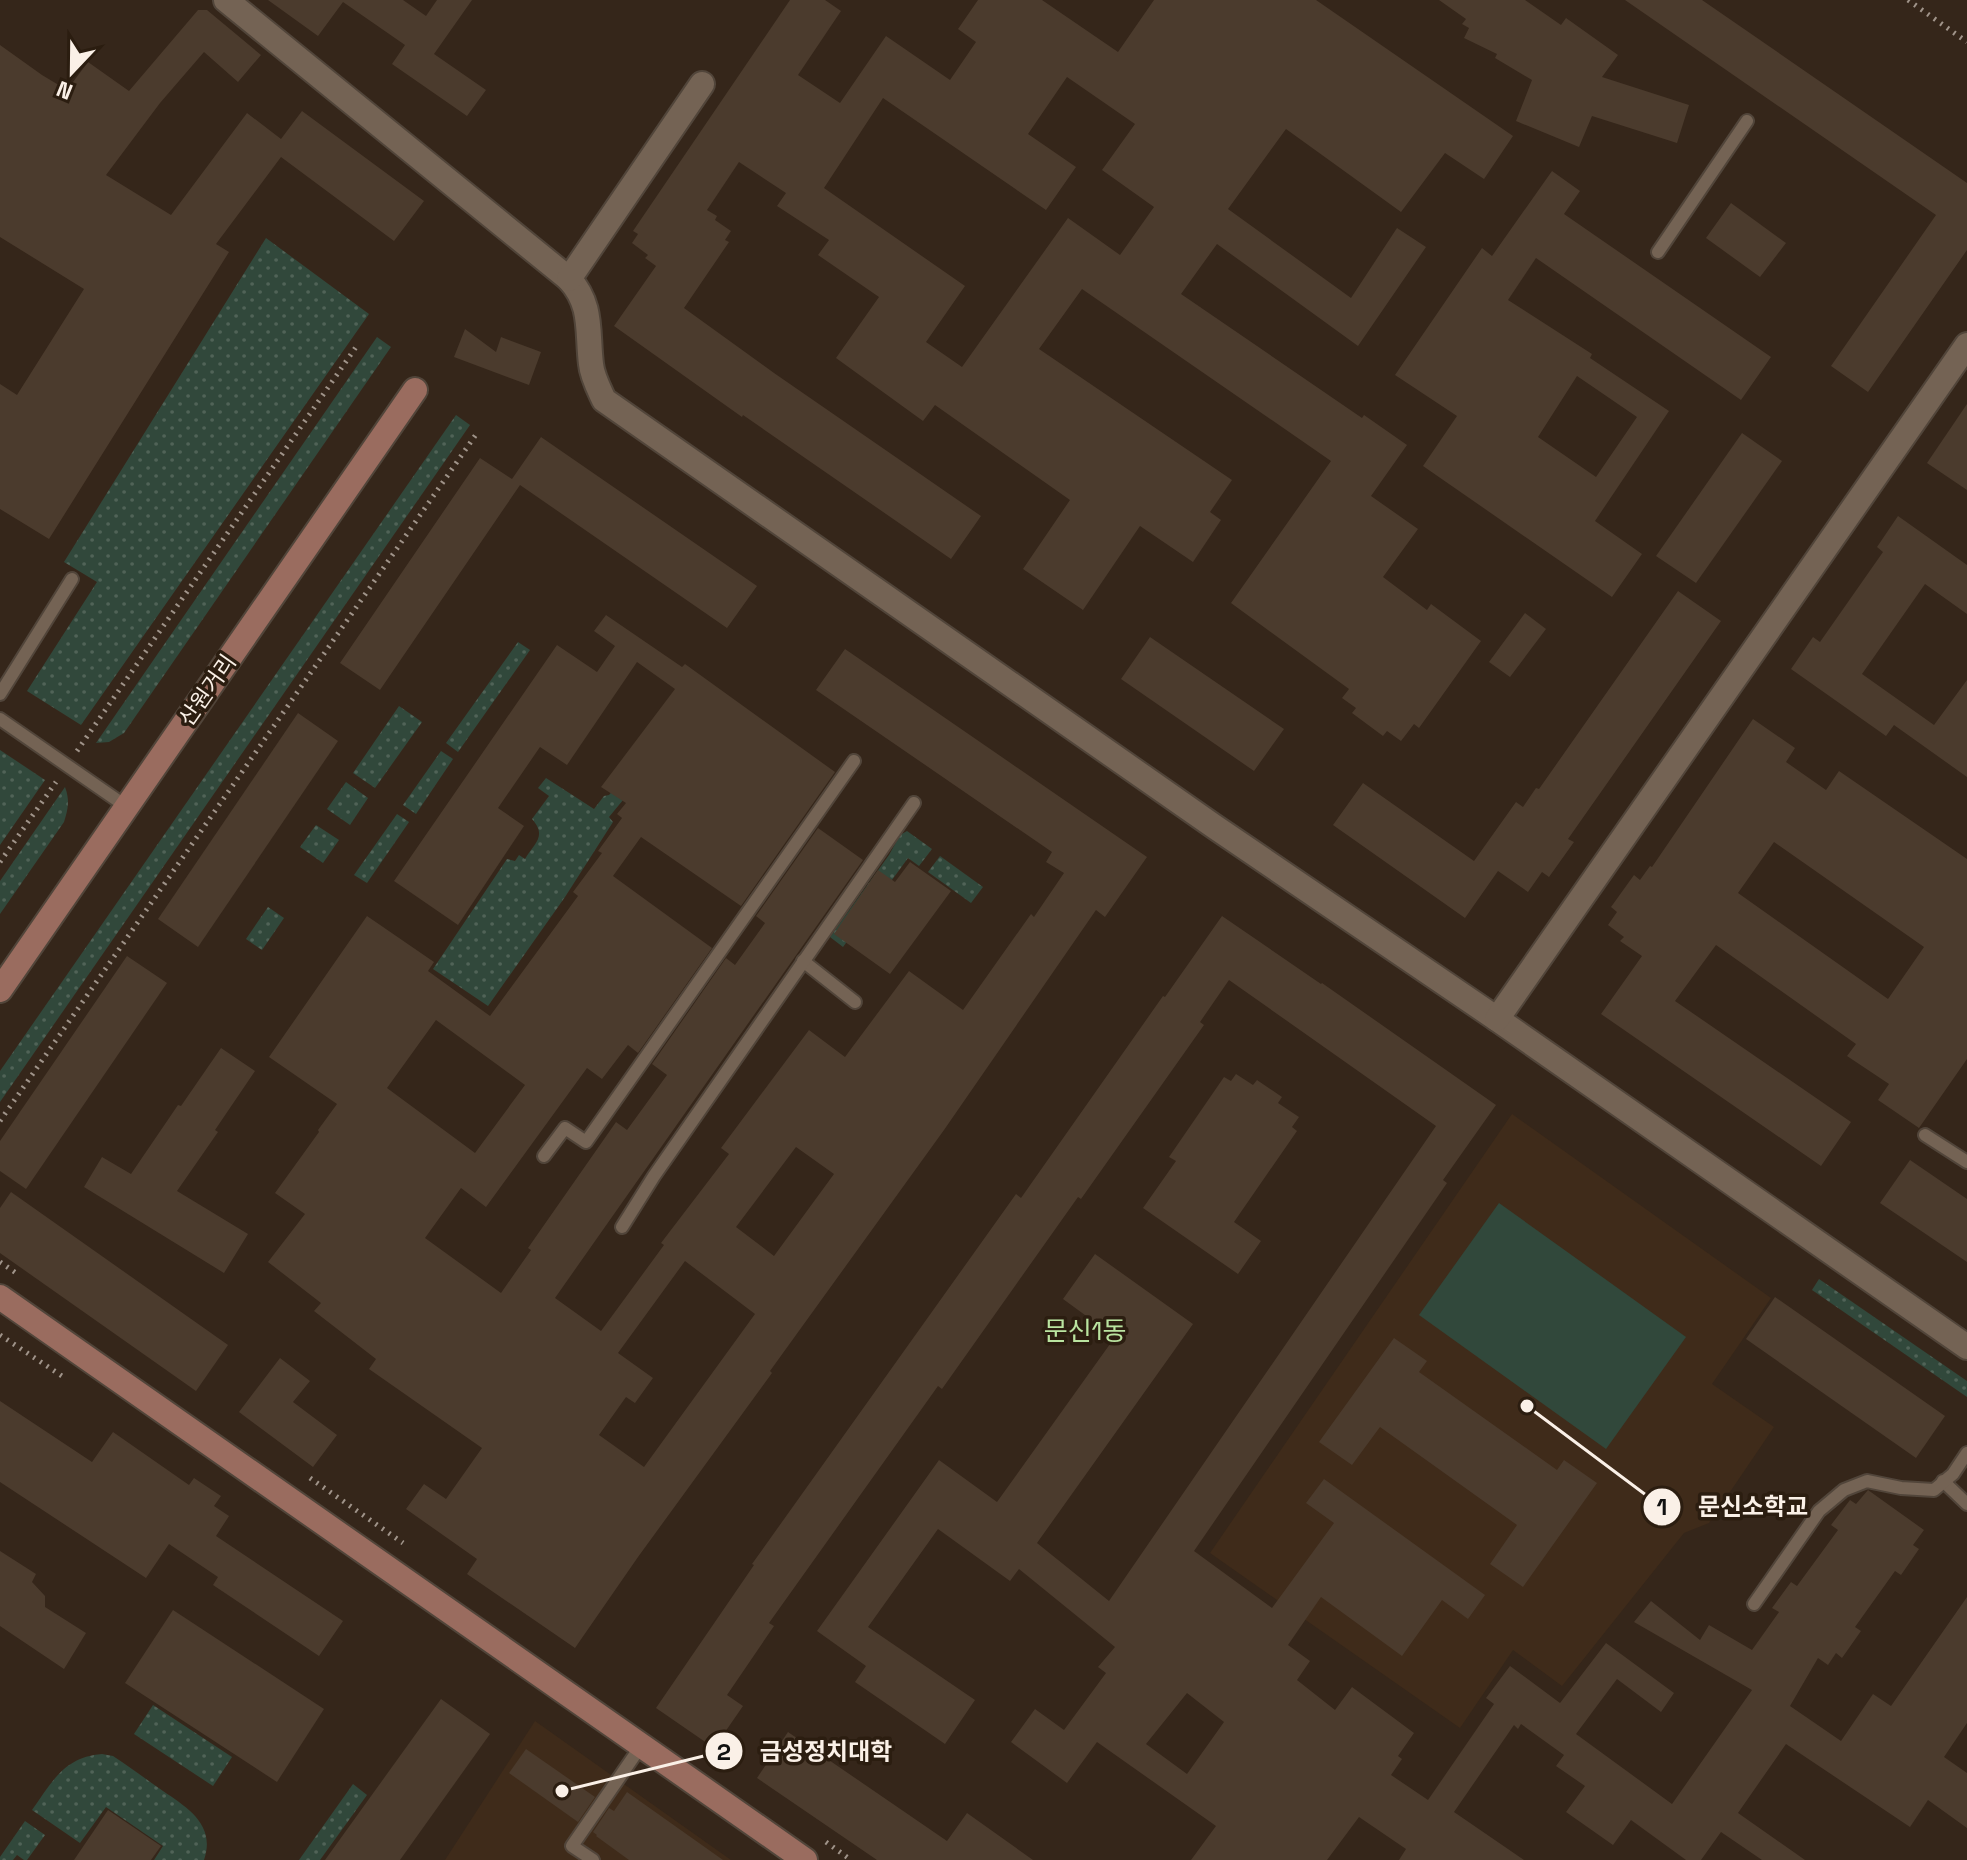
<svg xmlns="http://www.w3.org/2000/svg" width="1967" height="1860" font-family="'Space Grotesk','Noto Sans KR',sans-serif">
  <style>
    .built { fill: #3f2b1a }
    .grass { fill: url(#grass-dots) }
    .park { fill: #31483b }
    .building { fill: #4b3b2d; fill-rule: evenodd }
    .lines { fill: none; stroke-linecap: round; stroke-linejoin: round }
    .service-casing { stroke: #51453a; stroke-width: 16 }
    .minor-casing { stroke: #51453a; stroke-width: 28 }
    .tertiary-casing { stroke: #51453a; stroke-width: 28 }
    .secondary-casing { stroke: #51453a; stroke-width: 28 }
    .path { stroke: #a0948a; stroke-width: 5; stroke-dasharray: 2 6; stroke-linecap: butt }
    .service { stroke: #746354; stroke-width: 12 }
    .minor { stroke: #746354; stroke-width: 24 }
    .tertiary { stroke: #746354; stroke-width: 24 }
    .secondary { stroke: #9a6c5f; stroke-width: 24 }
    .labels { text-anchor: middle; stroke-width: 7; stroke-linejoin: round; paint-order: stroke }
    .street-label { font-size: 22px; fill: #faf0e7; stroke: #2b1d10 }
    .quarter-label { font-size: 26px; fill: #bae4a0; stroke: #2b1d10 }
    .leader { fill: none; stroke: #faf0e7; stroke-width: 3 }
    .callout-dot { fill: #faf0e7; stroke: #2b1d10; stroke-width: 3 }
    .mark-label { font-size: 24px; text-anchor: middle; font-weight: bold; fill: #111 }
    .callout-label { font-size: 24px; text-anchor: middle; font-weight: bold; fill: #faf0e7; stroke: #2b1d10; stroke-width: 7; stroke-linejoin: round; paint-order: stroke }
  </style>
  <defs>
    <pattern id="grass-dots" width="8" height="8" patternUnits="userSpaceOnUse" patternTransform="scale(2)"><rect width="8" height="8" fill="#31483b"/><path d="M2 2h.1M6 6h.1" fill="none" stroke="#506357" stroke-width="1.8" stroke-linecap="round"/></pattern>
  </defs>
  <rect width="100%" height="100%" fill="#35261a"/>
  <g class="built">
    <path d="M1512,1114L1771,1298L1712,1384L1774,1427L1709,1523L1684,1533L1562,1686L1513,1650L1460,1728L1210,1553Z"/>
    <path d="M535,1721L731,1860H445Z"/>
  </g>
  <g class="grass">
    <path d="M266,238L369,314L81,725L27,691L97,582L64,562Z"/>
    <path d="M377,337L391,347L124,733L109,742L96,743Z"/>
    <path d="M456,415L470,425L0,1102V1071Z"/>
    <path d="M518,642L530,650L458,752L446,743Z"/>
    <path d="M399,706L422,722L375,788L353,773Z"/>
    <path d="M0,750L45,780L0,845Z"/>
    <path d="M441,751L453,759L416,814L403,805Z"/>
    <path d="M546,778L594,809L604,796L609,795L617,786L628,794L609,817L613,822L565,897L488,1006L433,969L507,859L515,861L519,855L525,859C535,843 547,836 532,819L549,796L538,788Z"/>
    <path d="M346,782L368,798L350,825L327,809Z"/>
    <path d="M65,787C70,800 68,809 64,822L0,914V881Z"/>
    <path d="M397,814L409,822L367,883L354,875Z"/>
    <path d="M316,825L339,840L323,863L300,847Z"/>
    <path d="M907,831L932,849L919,866L908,858L843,947L830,937L889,855L900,835Z"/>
    <path d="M940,856L983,887L971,903L928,872Z"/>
    <path d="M268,907L284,918L262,950L246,939Z"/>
    <path d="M1819,1279L1967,1381V1397L1812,1290Z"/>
    <path d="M153,1705L232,1757L213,1786L134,1734Z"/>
    <path d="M102,1754L113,1756L122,1762C136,1772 149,1781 163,1791C188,1808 216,1825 204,1860H154L163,1846L106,1807L80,1843L32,1810C52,1782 64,1757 102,1754Z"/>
    <path d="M353,1784L367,1795L320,1860H299Z"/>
    <path d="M25,1821L45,1835L27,1860H24L17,1855L13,1860H0V1857Z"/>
  </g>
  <path class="park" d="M1499,1203L1686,1337L1606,1449L1419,1315Z"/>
  <g class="building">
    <path d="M268,0H403L426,16L437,0H472L434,54L486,90L467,116L392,64L405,45L343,2L318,36Z"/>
    <path d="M790,0H825L841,11L798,75L840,103L886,36L950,80L976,42L958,29L978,0H1042L1118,52L1154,0H1316L1513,136L1484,179L1445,153L1401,212L1286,129L1228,209L1351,298L1397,228L1426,247L1358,346L1217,244L1181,294L1362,418L1364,415L1407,445L1371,496L1418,529L1383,577L1427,610L1431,604L1481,641L1419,728L1414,724L1401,741L1387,731L1383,736L1352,713L1356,708L1342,698L1349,689L1231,603L1331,461L1082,289L1039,349L1232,480L1210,512L1221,520L1193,562L1140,526L1083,610L1023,569L1070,500L935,405L923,421L836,358L879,297L818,255L829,240L777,206L786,193L739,162L707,210L717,216L715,220L731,231L725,240L729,242L684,308L774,373L981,516L951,559L743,415L742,417L614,326L656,266L645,258L648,255L632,243L638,234L633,231ZM1067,77L1135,124L1102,170L1154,207L1120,255L1068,218L962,367L926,342L965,286L824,188L883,98L1046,210L1076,167L1028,134Z"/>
    <path d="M1439,0H1525L1561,25L1566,18L1618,55L1602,77L1689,105L1677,143L1592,116L1579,147L1516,121L1532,80L1495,58L1497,54L1464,38L1469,28L1462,24L1466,19Z"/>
    <path d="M1625,0H1702L1967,183V250L1868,392L1831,366L1936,215Z"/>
    <path d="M198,10H207L261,55L238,82L204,52L160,103L106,175L171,215L247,113L281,139L302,111L424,201L394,241L281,157L216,244L229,252L49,539L0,509V384L17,395L84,289L0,237V45L42,75L67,90L88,62L129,91Z"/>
    <path d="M1552,171L1580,191L1564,214L1771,357L1741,400L1536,258L1508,300L1592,354L1590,358L1669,411L1595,521L1642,554L1612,597L1423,466L1457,416L1395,375L1482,248L1492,256ZM1577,376L1637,417L1596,477L1538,437Z"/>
    <path d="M1731,203L1786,243L1760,277L1706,238Z"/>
    <path d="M465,329L496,352L501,337L541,352L529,385L454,357Z"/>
    <path d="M1967,404V490L1927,463Z"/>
    <path d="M1742,433L1782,461L1696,583L1656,556Z"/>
    <path d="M541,437L757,586L727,628L520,485L380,690L340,663L480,458L512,479Z"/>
    <path d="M1898,516L1967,565V614L1925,584L1862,674L1934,725L1967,680V777L1894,725L1886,736L1791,669L1813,637L1820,642L1883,552L1877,547Z"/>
    <path d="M1678,591L1721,621L1568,839L1574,842L1549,877L1542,872L1528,892L1498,871L1465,918L1333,825L1363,783L1474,861L1516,802L1523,807L1536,788L1539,789Z"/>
    <path d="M1525,613L1546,629L1510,677L1489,662Z"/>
    <path d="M606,615L682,667L685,664L835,772L741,906L641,837L613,876L712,948L638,1053L628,1045L602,1079L587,1068L486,1207L461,1188L425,1238L501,1293L531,1250L528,1248L616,1122L627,1130L667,1075L652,1064L726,958L735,965L765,923L756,916L818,828L863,860L555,1298L601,1331L664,1245L661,1243L729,1154L721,1148L809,1030L845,1057L909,971L963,1010L1031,914L1034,917L1064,873L1046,862L1052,852L816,690L845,649L1147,857L1105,917L1096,910L944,1130L770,1371L772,1373L638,1557L575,1648L467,1574L477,1559L406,1509L424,1484L446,1499L482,1448L369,1369L376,1359L314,1311L321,1303L268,1262L305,1214L275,1193L319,1132L318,1130L337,1104L269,1057L367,916L434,962L428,971L490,1016L578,896L573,892L602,853L598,851L622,818L617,814L626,803L601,787L675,689L637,662L567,765L540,747L498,808L524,826L458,925L394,881L557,645L597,672L615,646L594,631ZM436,1020L525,1085L475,1153L387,1088ZM796,1147L834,1174L774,1256L736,1227ZM685,1261L755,1314L644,1467L599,1435L626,1397L635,1403L653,1378L618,1353Z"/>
    <path d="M1150,637L1284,729L1254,771L1121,679Z"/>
    <path d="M298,713L338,741L198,947L158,919Z"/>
    <path d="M1753,719L1795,748L1786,762L1826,790L1839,771L1967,859V1059L1919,1128L1878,1100L1889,1084L1847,1056L1856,1044L1716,945L1675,1001L1851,1122L1821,1166L1601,1014L1642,956L1620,941L1624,937L1608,925L1617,912L1611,907L1634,875L1640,880L1650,866L1652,867ZM1774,842L1924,947L1888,999L1738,893Z"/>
    <path d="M910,862L951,891L890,974L834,934L878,870L895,882Z"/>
    <path d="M1222,916L1321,984L1322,983L1496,1105L1443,1180L1447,1183L1194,1551L1272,1608L1334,1523L1306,1503L1324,1479L1485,1595L1468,1619L1442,1600L1402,1656L1321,1597L1288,1645L1310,1661L1297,1680L1335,1710L1352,1687L1414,1733L1398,1756L1402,1759L1391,1775L1428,1800L1494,1704L1486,1698L1510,1666L1560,1703L1606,1643L1674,1693L1661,1712L1617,1679L1576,1734L1672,1804L1752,1690L1634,1622L1651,1601L1700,1640L1709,1625L1752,1650L1779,1612L1772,1608L1791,1582L1797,1586L1838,1530L1831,1525L1850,1500L1856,1504L1868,1490L1924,1530L1913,1545L1919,1549L1901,1575L1895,1571L1855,1627L1861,1631L1842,1658L1836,1653L1828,1665L1818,1658L1790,1706L1841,1741L1873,1694L1891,1706L1967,1597V1723L1944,1757L1967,1773V1828L1928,1800L1910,1827L1786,1744L1738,1813L1805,1860H1762L1721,1832L1701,1860H1686L1631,1820L1613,1845L1566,1812L1585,1786L1556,1766L1564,1755L1521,1724L1518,1729L1514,1725L1454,1812L1524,1860H1399L1406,1849L1359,1817L1327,1860H1191L1216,1826L1097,1742L1067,1783L1011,1742L1035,1709L1064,1730L1106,1673L1098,1667L1115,1647L1019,1569L1010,1581L938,1529L868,1627L975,1700L945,1744L855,1682L866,1666L817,1631L939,1460L997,1502L1115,1337L1063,1299L1095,1254L1193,1324L1037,1543L1109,1601L1436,1126L1229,980L1200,1022L1204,1025L1081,1199L1078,1197L942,1389L938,1386L769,1623L774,1626L727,1695L743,1706L714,1748L656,1708L754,1565L752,1564L1016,1194L1021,1198L1163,996L1165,997ZM1187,1693L1224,1722L1187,1774L1146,1744Z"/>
    <path d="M127,956L167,983L26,1189L0,1171V1141Z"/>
    <path d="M221,1048L255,1071L215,1130L218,1132L177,1191L248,1234L224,1273L84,1187L102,1157L131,1174L178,1105L181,1106Z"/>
    <path d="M1236,1074L1253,1085L1257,1080L1282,1097L1278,1103L1299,1117L1292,1127L1297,1131L1234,1222L1261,1241L1238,1274L1143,1208L1176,1161L1169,1157L1224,1077L1231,1081Z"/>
    <path d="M1910,1160L1967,1199V1262L1880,1203Z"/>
    <path d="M11,1192L228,1345L196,1391L0,1253V1208Z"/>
    <path d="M1775,1297L1945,1416L1916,1458L1746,1339Z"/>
    <path d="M1394,1338L1427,1361L1419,1372L1557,1470L1564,1460L1597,1483L1523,1587L1490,1564L1517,1525L1380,1427L1352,1465L1319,1442Z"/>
    <path d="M280,1358L310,1381L293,1402L337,1435L313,1467L239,1412Z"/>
    <path d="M0,1401L92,1462L113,1432L189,1485L194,1478L221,1496L214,1506L229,1516L216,1536L343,1621L319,1656L213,1585L218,1577L169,1544L146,1578L0,1482Z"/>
    <path d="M0,1551L36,1574L32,1582L45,1596V1607L86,1633L64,1669L0,1626Z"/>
    <path d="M173,1610L324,1709L277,1782L125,1683Z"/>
    <path d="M441,1699L490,1734L400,1860H325Z"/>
    <path d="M788,1732L947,1841L967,1813L1033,1860H877L757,1778Z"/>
    <path d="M526,1749L595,1797L578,1822L509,1773Z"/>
    <path d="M627,1792L723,1860H629L596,1836L597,1835L593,1832L609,1808L614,1811Z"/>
    <path d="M108,1810L161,1846L151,1860H74Z"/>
  </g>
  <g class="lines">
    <defs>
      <g id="service">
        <path d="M1658,252L1747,121"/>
        <path d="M0,694L72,579"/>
        <path d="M0,719L127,807"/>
        <path d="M803,961L855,1002"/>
        <path d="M1925,1135L1967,1162"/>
        <path d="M544,1156L565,1128L586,1142L854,761"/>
        <path d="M622,1227L654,1176L914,803"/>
        <path d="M1943,1481L1967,1504"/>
        <path d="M1754,1604L1819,1511L1844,1490L1867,1481L1901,1488L1934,1490L1953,1474L1967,1453"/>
        <path d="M593,1860L572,1846L641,1746"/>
      </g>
      <g id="minor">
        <path d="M226,0L569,279C593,305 587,332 591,364C592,376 599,389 604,400L1215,827L1497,1019L1967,1347"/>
        <path d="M569,279L702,84"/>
      </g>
      <path id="tertiary" d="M1497,1019L1967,345"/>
      <g id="secondary">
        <path d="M0,990L415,390"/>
        <path d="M0,1297L805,1860"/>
      </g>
    </defs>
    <use href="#service" class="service-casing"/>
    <use href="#minor" class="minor-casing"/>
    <use href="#tertiary" class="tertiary-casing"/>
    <use href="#secondary" class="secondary-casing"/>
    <g class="path">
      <path d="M1908,0L1967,42"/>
      <path d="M77,751L356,347"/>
      <path d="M0,862L56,782"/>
      <path d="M0,1121L477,433"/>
      <path d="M0,1262L16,1273"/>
      <path d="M0,1335L62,1376"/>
      <path d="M310,1478L403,1543"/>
      <path d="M826,1842L851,1860"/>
    </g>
    <use href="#service" class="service"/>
    <use href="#minor" class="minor"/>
    <use href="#tertiary" class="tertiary"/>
    <use href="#secondary" class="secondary"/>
  </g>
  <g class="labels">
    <g class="street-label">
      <text transform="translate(207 690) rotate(-55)" y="8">산원거리</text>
    </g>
    <g class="quarter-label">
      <text x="1085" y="1340">문신1동</text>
    </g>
  </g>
  <path class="leader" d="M1527 1406L1662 1507M562 1791L724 1751"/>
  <g class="callout-dot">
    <circle cx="1527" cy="1406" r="8"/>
    <circle cx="562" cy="1791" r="8"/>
    <circle cx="1662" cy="1507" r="20"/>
    <circle cx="724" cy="1751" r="20"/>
  </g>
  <g class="mark-label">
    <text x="1662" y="1515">1</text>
    <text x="724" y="1760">2</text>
  </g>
  <g class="callout-label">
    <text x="1753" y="1515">문신소학교</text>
    <text x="826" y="1760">금성정치대학</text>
  </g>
  <g transform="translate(72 72) rotate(202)" stroke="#2b1d10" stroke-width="6" paint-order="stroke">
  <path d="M0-6L14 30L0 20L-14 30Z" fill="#faf0e7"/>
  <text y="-12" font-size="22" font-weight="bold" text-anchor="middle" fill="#faf0e7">N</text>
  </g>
</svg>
